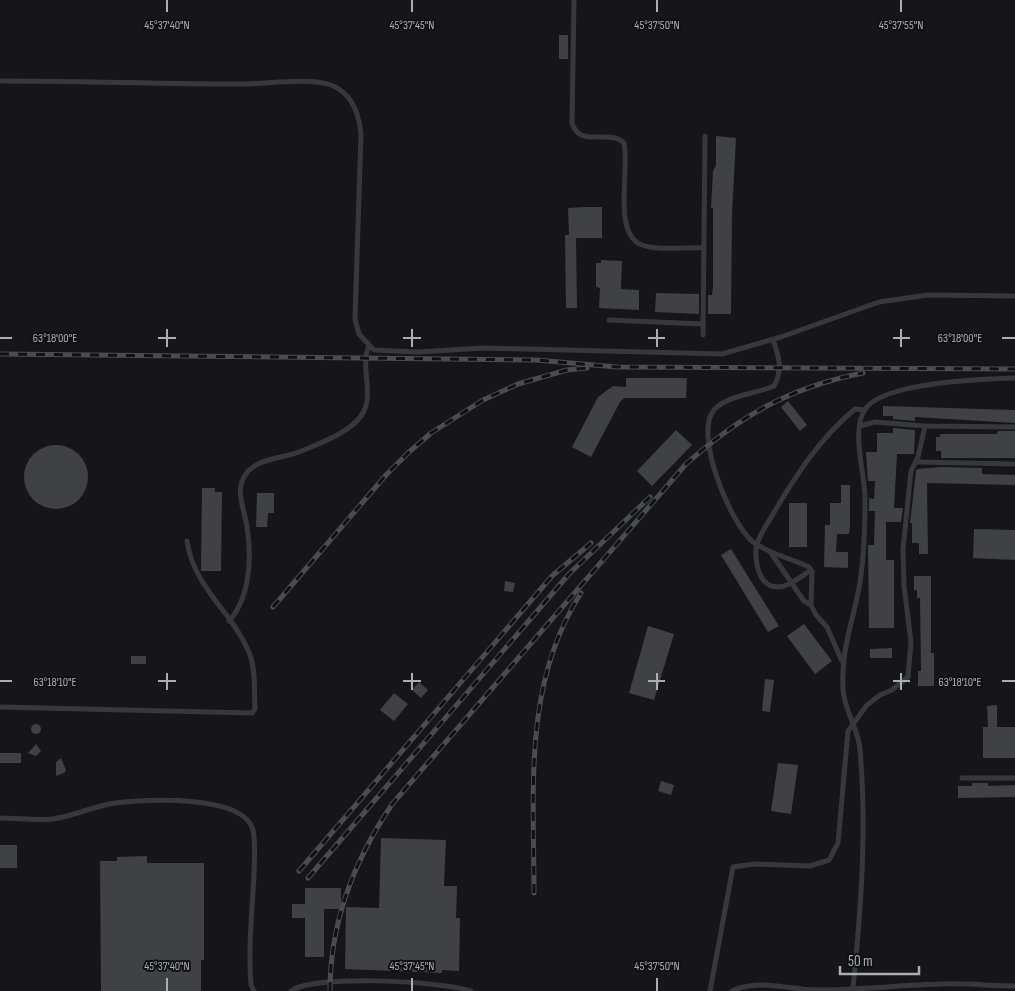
<svg xmlns="http://www.w3.org/2000/svg" width="1015" height="991" font-family="'Sofia Sans Condensed',sans-serif">
  <style>
    .building { fill: #404145 }
    .lines { fill: none; stroke-linecap: round; stroke-linejoin: round }
    .service { stroke: #37383d; stroke-width: 5 }
    .rail-casing { stroke: #4a4c52; stroke-width: 5 }
    .rail { stroke: #111113; stroke-width: 3; stroke-dasharray: 9; stroke-linecap: butt }
    .ticks { fill: none; stroke: #a8adb8; stroke-width: 2 }
    .ticks-label { font-size: 12px; text-anchor: middle; fill: #a8adb8; stroke: #111113; stroke-width: 4; stroke-linejoin: round; paint-order: stroke }
  </style>
  <rect width="100%" height="100%" fill="#161618"/>
  <g class="building">
    <rect x="559" y="35" width="9" height="24"/>
    <path d="M716,136L736,138L732,214L731,314H708V295H712L713,287V208H711L713,171L716,165Z"/>
    <path d="M585,207H602V238H576L577,308H566L565,235H569L568,208Z"/>
    <path d="M601,260L622,261L621,289L639,290V310L599,308L600,288L596,287V263H601Z"/>
    <path d="M656,293L699,294V314L655,312Z"/>
    <path d="M626,378H687L686,398H624L620,402L591,457L572,447L598,397L613,386L626,387Z"/>
    <path d="M788,401L807,425L800,431L781,407Z"/>
    <path d="M883,406L1015,410V423L915,417V421L893,419V416H883Z"/>
    <path d="M893,428L915,430L914,454H897L894,508H903L901,522H886V560H894V628H869L868,545H874L875,511H869V498L874,499L875,481H868L866,452H877V433H893Z"/>
    <path d="M676,430L692,445L652,486L637,471Z"/>
    <path d="M998,431H1015V458H941V451H936V437H940V434H997Z"/>
    <circle cx="56" cy="477" r="32"/>
    <path d="M941,467L982,468V474L1015,475V485L927,483L928,554H919V543H912V523H910L916,471L917,469Z"/>
    <path d="M841,485H850V526L849,534H837L836,552H848V568L824,567L825,525H830V503H841Z"/>
    <path d="M202,488H215V492H222L221,571H201Z"/>
    <path d="M257,493H274V513H268L267,527H256Z"/>
    <rect x="789" y="503" width="18" height="44"/>
    <path d="M974,529L1015,530V560L973,558Z"/>
    <path d="M731,549L779,626L768,632L721,555Z"/>
    <path d="M914,576H931V653H934V686H918V671H921L920,598H917V590H914Z"/>
    <path d="M505,581L515,583L513,592L504,591Z"/>
    <path d="M804,624L832,661L815,674L787,636Z"/>
    <path d="M648,626L674,634L654,700L629,693Z"/>
    <path d="M892,648V658H870V649Z"/>
    <rect x="131" y="656" width="15" height="8"/>
    <path d="M765,679L774,680L770,712L762,711Z"/>
    <path d="M419,682L428,690L421,698L412,690Z"/>
    <path d="M394,693L408,704L394,721L380,710Z"/>
    <path d="M997,705V727H1015V758H983V727H988L987,706Z"/>
    <circle cx="36" cy="729" r="5"/>
    <path d="M36,744L41,751L36,756L28,753Z"/>
    <rect x="0" y="753" width="21" height="10"/>
    <path d="M61,758L66,770L64,773L56,776V762Z"/>
    <path d="M778,763L798,765L791,814L771,811Z"/>
    <path d="M661,781L674,785L671,795L658,791Z"/>
    <path d="M972,783H988V786L1015,785V797L958,798V786H972Z"/>
    <path d="M381,838L446,840L444,886H457L456,918H460L459,971L442,970V973L345,969L346,907L379,908Z"/>
    <rect x="0" y="845" width="17" height="23"/>
    <path d="M147,856V863H204V960H201V991H101L100,861H117V857Z"/>
    <path d="M305,888H341V909H324V957H305V918H292V904H305Z"/>
  </g>
  <g class="lines">
    <g class="service">
      <path d="M574,0L572,123C580,149 609,128 624,143C630,169 612,234 642,245C657,251 687,247 704,248"/>
      <path d="M0,81C81,81 162,84 243,84C268,84 308,77 331,85C352,93 359,113 361,134L355,319L359,334L374,350L418,352L484,348L722,354L781,337L879,302L928,295L1015,296"/>
      <path d="M609,320L703,324"/>
      <path d="M703,335L705,136"/>
      <path d="M773,340C779,356 783,370 774,386C756,394 727,395 714,410C693,434 731,525 753,542C769,554 791,558 809,567L812,572L811,605L816,615L827,627L842,661"/>
      <path d="M860,426L875,422L925,426L1015,427"/>
      <path d="M916,462L1015,464"/>
      <path d="M771,553L804,601L811,605"/>
      <path d="M811,570C797,579 779,596 764,581C757,573 754,554 757,544C760,534 768,523 773,514C796,475 820,438 855,409L864,410"/>
      <path d="M229,621C250,598 252,557 247,527C245,512 236,493 243,479C252,458 281,459 299,452C318,444 349,433 361,416C376,396 359,367 369,346"/>
      <path d="M0,707L252,713L255,709C254,692 256,671 250,655C234,613 194,589 187,541"/>
      <path d="M962,778H1015"/>
      <path d="M0,818C17,818 36,821 53,819C74,816 94,806 115,803C144,799 244,794 253,830C256,845 254,861 254,875C252,912 248,948 251,985L254,991"/>
      <path d="M853,988C861,909 867,829 860,750C859,729 844,711 843,689C841,650 852,625 859,588C864,560 865,527 865,498C865,473 850,429 866,408C886,382 982,379 1015,378"/>
      <path d="M291,991C313,974 442,981 471,991"/>
      <path d="M710,991L733,867L755,864L810,866L829,860L838,843L848,731L867,705L880,695L892,690L908,677L911,642L904,586L903,549L911,471L918,457L925,426"/>
      <path d="M732,991C759,978 789,990 818,990C859,990 901,985 943,984C967,983 991,986 1015,986"/>
    </g>
    <defs>
      <g id="rail">
        <path d="M0,354L536,360L617,367L1015,369"/>
        <path d="M273,607L386,475L408,453L431,433L483,400L518,384L567,370L587,368"/>
        <path d="M299,871L552,576L591,543"/>
        <path d="M308,878L569,574L650,497"/>
        <path d="M534,893C534,790 523,683 581,593"/>
        <path d="M330,991C330,922 354,860 393,803L686,464C741,415 791,387 863,373"/>
      </g>
    </defs>
    <use href="#rail" class="rail-casing"/>
    <use href="#rail" class="rail"/>
  </g>
  <path class="ticks" d="M167,0V12M412,0V12M657,0V12M901,0V12M167,329V347M412,329V347M657,329V347M901,329V347M0,338H12M158,338H176M403,338H421M648,338H665M893,338H910M1002,338H1015M167,673V690M412,673V690M657,673V690M901,673V690M0,681H12M158,681H176M403,681H421M648,681H665M893,681H910M1002,681H1015M167,978V991M412,978V991M657,978V991"/>
  <g class="ticks-label">
    <text x="167" y="29">45°37'40"N</text>
    <text x="412" y="29">45°37'45"N</text>
    <text x="657" y="29">45°37'50"N</text>
    <text x="901" y="29">45°37'55"N</text>
    <text x="960" y="342">63°18'00"E</text>
    <text x="55" y="342">63°18'00"E</text>
    <text x="55" y="686">63°18'10"E</text>
    <text x="960" y="686">63°18'10"E</text>
    <text x="167" y="970">45°37'40"N</text>
    <text x="412" y="970">45°37'45"N</text>
    <text x="657" y="970">45°37'50"N</text>
  </g>
  <path d="M840 966v8h79v-8" fill="none" stroke="#a8adb8" stroke-width="2.5"/>
  <text x="848" y="966" font-size="15" fill="#a8adb8" stroke="#111113" stroke-width="4" paint-order="stroke">50 m</text>
</svg>
